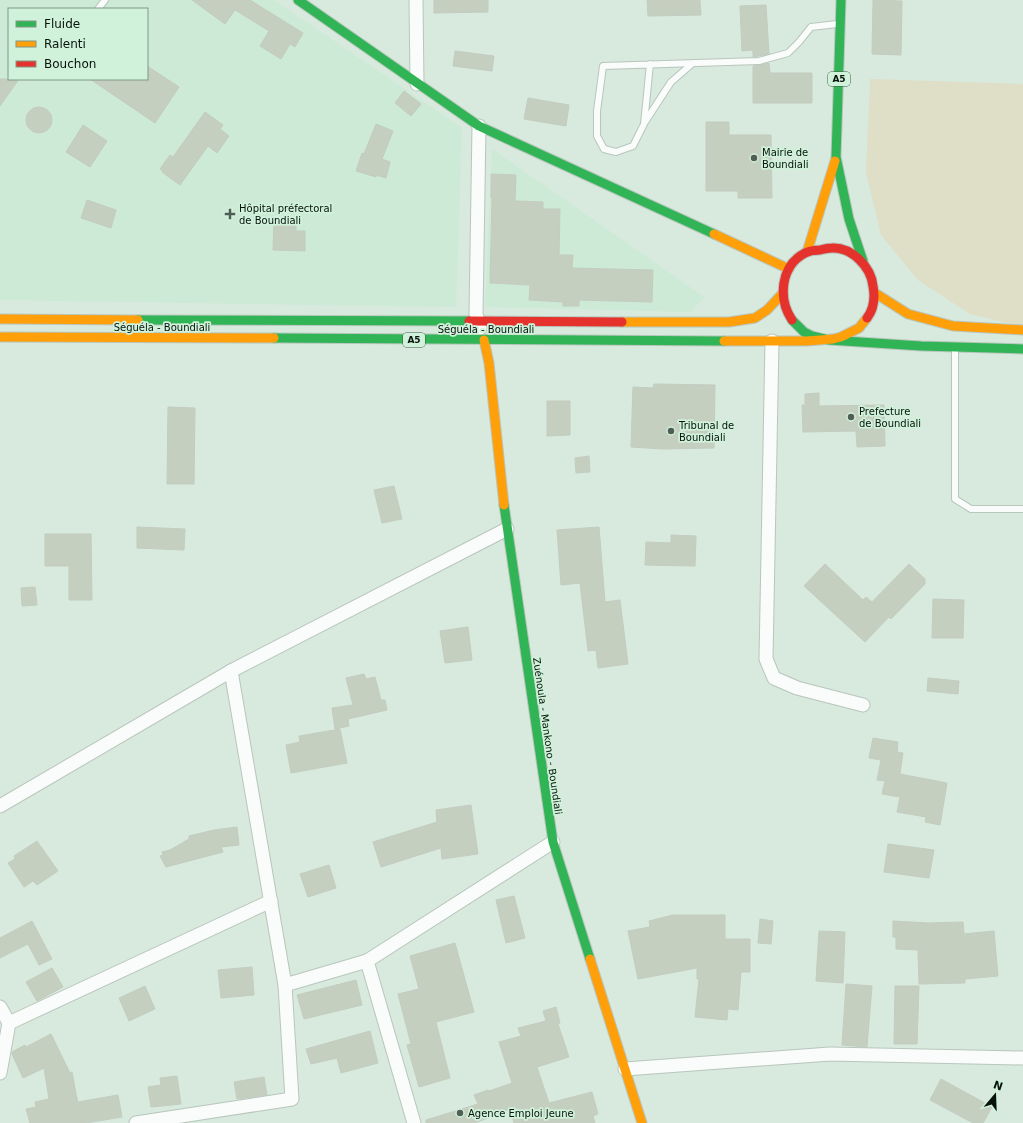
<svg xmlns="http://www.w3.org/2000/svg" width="1023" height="1123" font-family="'DejaVu Sans',sans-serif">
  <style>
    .built { fill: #ccead5; fill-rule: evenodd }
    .green { fill: #dfdec6 }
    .building { fill: #c4cfc0; stroke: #c3ccc0 }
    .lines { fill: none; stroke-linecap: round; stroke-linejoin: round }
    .lane-casing { stroke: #b8c6bd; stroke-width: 8 }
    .street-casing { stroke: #b8c6bd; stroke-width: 15 }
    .fast-casing { stroke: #b8c6bd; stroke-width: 11 }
    .slow-casing { stroke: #b8c6bd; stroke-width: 11 }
    .jam-casing { stroke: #b8c6bd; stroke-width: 11 }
    .lane { stroke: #f9fcfa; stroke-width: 6 }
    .street { stroke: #f9fcfa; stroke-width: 13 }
    .fast { stroke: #30b455; stroke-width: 9 }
    .slow { stroke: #ff9f0a; stroke-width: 9 }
    .jam { stroke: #e5322d; stroke-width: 9 }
    .poi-dot { fill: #515e55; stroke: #d0f1da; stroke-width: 1.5 }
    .labels { text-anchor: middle; stroke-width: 3.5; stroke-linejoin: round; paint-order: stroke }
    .shield { fill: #d0f1da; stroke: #44564a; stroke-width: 1 }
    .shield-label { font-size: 9px; font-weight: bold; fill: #08130c }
    .poi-label { font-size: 10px; fill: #08130c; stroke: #d0f1da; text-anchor: start }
    .street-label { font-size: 10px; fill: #08130c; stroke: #d0f1da }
  </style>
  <rect width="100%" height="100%" fill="#d8e9dd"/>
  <g class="built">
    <path d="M0,0H274L462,128L456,307L0,300ZM9,9H147V79H9Z"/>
    <path d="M492,149L704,297L691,312L485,307Z"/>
  </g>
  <path class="green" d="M870,79L1023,84V327L970,314L918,280L881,235L866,173Z"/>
  <g class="building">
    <path d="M192,0H250L303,33L295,47L290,44L281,59L260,46L269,31L235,10L225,24Z"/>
    <path d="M434,0H488V12L434,13Z"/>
    <path d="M647,0H700L701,15L648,16Z"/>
    <path d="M873,0L902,1L901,55L872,54Z"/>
    <path d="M766,5L769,54L753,57V50L742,51L740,6Z"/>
    <path d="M455,51L494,56L492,71L453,66Z"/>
    <path d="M769,63L770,73H812V103H753V66Z"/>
    <path d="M147,66L179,87L155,123L90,79H147Z"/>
    <path d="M0,79H19L0,106Z"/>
    <path d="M404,91L421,104L411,116L395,103Z"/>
    <path d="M528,98L569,105L566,126L524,119Z"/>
    <circle cx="39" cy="120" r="13"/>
    <path d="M205,112L223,125L220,129L229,136L217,153L208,146L180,185L162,172L163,171L160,169L170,155L173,157Z"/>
    <path d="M706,122H729V135H771L772,198H738V191H706Z"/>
    <path d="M376,124L393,131L382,159L390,162L386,178L376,175V177L356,171L362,153L364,154Z"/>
    <path d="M83,125L107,141L90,167L66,152Z"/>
    <path d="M491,174L516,175L515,201L543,202V209H560L559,255H573L572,268L653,270L652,302L579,300V306H563V302L529,300L530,285L490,283L492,198H491Z"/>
    <path d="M87,200L116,210L111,228L81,218Z"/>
    <path d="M274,220L296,221V231H305V251L273,250Z"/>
    <path d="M654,384L715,385L714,448L663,449L631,447L633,387L653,388Z"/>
    <path d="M819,393V406L884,405L885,446L857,447L856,431L803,432L802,405H805V394Z"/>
    <path d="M547,401H570V435L547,436Z"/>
    <path d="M168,407L195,408L194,484H167Z"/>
    <path d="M589,456L590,472L576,473L575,458Z"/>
    <path d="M394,486L402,519L382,523L374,490Z"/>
    <path d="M137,527L185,529L184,550L137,548Z"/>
    <path d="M599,527L605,602L620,600L628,664L598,668L596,650L588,651L580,583L561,585L557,530Z"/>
    <path d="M45,534H91L92,600H69V566H45Z"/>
    <path d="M671,535L696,536L695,566L645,565L646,542L671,543Z"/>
    <path d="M825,564L863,600L866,597L872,602L909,564L925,579V584L891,619L889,617L865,642L804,586Z"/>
    <path d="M35,587L37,605L22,606L21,588Z"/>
    <path d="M933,599L964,600L963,638H932Z"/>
    <path d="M468,627L472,660L445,663L440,631Z"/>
    <path d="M364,674L366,679L375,677L381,700H385L387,710L348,719L349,726L335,729L332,708L353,705L346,678Z"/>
    <path d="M928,678L959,681L958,694L927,691Z"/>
    <path d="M340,729L347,763L291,773L286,745L300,742L299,736Z"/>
    <path d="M873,738L898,742L897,752L903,753L900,774L947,783L940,825L925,822L926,817L897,812L900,797L882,794L885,781L877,780L881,760L869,758Z"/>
    <path d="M471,805L478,854L442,859L441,848L381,867L373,842L437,822L436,810Z"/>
    <path d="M237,827L239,845L221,847L223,852L166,867L160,856L163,855L162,852L170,850L189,839V836L214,830Z"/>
    <path d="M37,841L58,871L37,885L33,881L24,887L8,863L15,859L14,856Z"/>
    <path d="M888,844L934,850L929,878L884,872Z"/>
    <path d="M329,865L336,888L308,897L300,874Z"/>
    <path d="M514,896L525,938L506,943L496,900Z"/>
    <path d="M673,915H725V939H750V972H741L738,1010L728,1009L727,1020L695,1017L699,979H697V968L638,979L628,931L650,927L649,921Z"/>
    <path d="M760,919L773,921L771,944L758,943Z"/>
    <path d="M32,921L52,959L39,965L28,944L0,958V938Z"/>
    <path d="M893,921L928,923L963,922L964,934L994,931L998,976L965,979V983L919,984L918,950L896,949V937H893Z"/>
    <path d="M819,931L845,932L843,983L816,981Z"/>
    <path d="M455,943L474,1012L436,1022L450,1078L419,1087L407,1045L411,1044L398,994L419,989L410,956Z"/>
    <path d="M252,967L254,995L221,998L218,970Z"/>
    <path d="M52,968L63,987L37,1001L26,982Z"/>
    <path d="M356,980L362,1005L304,1019L297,995Z"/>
    <path d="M846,984L872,986L867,1047L842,1045Z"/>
    <path d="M145,986L155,1009L129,1021L119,998Z"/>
    <path d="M895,986H919L917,1044H894Z"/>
    <path d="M556,1007L560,1023L558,1024L569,1057L537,1067L549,1103L592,1092L598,1114L593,1116L595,1123H514L510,1109L475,1123H426V1120L478,1104L474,1095L488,1090L489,1091L512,1083L499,1042L521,1036L518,1028L546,1021L543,1011Z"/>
    <path d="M370,1031L378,1063L341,1073L337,1058L311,1064L306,1049Z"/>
    <path d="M51,1034L70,1073L72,1072L76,1094L78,1102L118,1095L122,1117L86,1123H30L26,1109L36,1107L35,1102L49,1099L44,1068L23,1078L12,1054V1052L25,1045L26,1047Z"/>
    <path d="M177,1076L181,1104L151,1107L148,1087L161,1085L160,1078Z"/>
    <path d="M264,1077L267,1095L237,1099L234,1082Z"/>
    <path d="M941,1079L992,1107L983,1123H973L930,1100Z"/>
  </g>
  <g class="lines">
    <defs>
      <g id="lane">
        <path d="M98,9L105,0"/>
        <path d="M650,64L644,124L633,146L616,152L604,149L597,136V111L603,66L759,61L788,53L799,42L811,27L837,24"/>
        <path d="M645,122L671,82L693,63"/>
        <path d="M955,349V499L971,509H1023"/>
      </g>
      <g id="street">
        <path d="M416,0L417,84"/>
        <path d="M479,126L476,314L480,328"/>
        <path d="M772,341L766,659L774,678L797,688L863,705"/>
        <path d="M0,806L231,671L507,529"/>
        <path d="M285,985L367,961"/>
        <path d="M0,1007L9,1023L0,1073"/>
        <path d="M9,1023L271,901"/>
        <path d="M625,1069L830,1054L1023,1058"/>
        <path d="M136,1123L292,1099L285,985L231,671"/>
        <path d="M414,1123L367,961L553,842"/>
      </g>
      <g id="fast">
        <path d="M298,0L479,126L714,234"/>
        <path d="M841,0L836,157L849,219L863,261"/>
        <path d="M138,320L469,321"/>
        <path d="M792,320L804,332L812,336L829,340L921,346L1023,349"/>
        <path d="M274,338L724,341"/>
        <path d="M504,505L553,842L590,959"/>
      </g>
      <g id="slow">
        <path d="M714,234L789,269"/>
        <path d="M807,252L835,161"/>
        <path d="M875,293L908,314L953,326L1023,330"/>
        <path d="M0,319L138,320"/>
        <path d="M622,322H729L755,318L767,310L782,294"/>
        <path d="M0,337L274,338"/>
        <path d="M484,340L489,363L504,505"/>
        <path d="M724,341H806L833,339L841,337L859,328L867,318"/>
        <path d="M590,959L642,1123"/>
      </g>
      <g id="jam">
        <path d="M792,320C778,299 780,266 805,253C809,251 814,250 820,250C824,249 828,248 832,248C852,247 871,267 873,286C875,297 874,309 867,318"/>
        <path d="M469,321L622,322"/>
      </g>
    </defs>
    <use href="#lane" class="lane-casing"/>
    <use href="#street" class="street-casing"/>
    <use href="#fast" class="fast-casing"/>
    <use href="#slow" class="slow-casing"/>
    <use href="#jam" class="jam-casing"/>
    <use href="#lane" class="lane"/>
    <use href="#street" class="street"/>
    <use href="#fast" class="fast"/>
    <use href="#slow" class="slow"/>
    <use href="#jam" class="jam"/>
  </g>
  <g class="poi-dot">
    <circle cx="754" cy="158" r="4"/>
    <path d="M228 208h4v4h4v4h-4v4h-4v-4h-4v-4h4z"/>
    <circle cx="851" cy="417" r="4"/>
    <circle cx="671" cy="431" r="4"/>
    <circle cx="460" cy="1113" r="4"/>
  </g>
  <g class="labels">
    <g class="shield">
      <rect x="828" y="72" width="22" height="14" rx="3"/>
      <rect x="403" y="333" width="22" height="14" rx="3"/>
    </g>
    <g class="shield-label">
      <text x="839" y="82">A5</text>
      <text x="414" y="343">A5</text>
    </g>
    <g class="poi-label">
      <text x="762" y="156">Mairie de<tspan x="762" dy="12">Boundiali</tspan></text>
      <text x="239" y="212">Hôpital préfectoral<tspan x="239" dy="12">de Boundiali</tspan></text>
      <text x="859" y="415">Prefecture<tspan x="859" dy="12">de Boundiali</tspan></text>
      <text x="679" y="429">Tribunal de<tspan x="679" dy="12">Boundiali</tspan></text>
      <text x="468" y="1117">Agence Emploi Jeune</text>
    </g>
    <g class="street-label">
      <text x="162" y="331">Séguéla - Boundiali</text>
      <text x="486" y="333">Séguéla - Boundiali</text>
      <text transform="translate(548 736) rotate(82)" y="4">Zuénoula - Mankono - Boundiali</text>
    </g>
  </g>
  <rect x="8" y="8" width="140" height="72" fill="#d0f1da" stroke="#809888"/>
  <rect x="16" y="21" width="20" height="6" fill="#30b455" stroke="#809888"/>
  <text x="44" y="28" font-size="12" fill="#08130c">Fluide</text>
  <rect x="16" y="41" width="20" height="6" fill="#ff9f0a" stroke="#809888"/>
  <text x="44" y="48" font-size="12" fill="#08130c">Ralenti</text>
  <rect x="16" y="61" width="20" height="6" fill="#e5322d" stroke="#809888"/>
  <text x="44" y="68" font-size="12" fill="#08130c">Bouchon</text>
  <g transform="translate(995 1095) rotate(19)" stroke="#d0f1da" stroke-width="3" paint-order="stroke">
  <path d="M0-3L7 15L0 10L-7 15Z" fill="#08130c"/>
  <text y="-6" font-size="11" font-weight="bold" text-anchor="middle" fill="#08130c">N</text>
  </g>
</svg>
